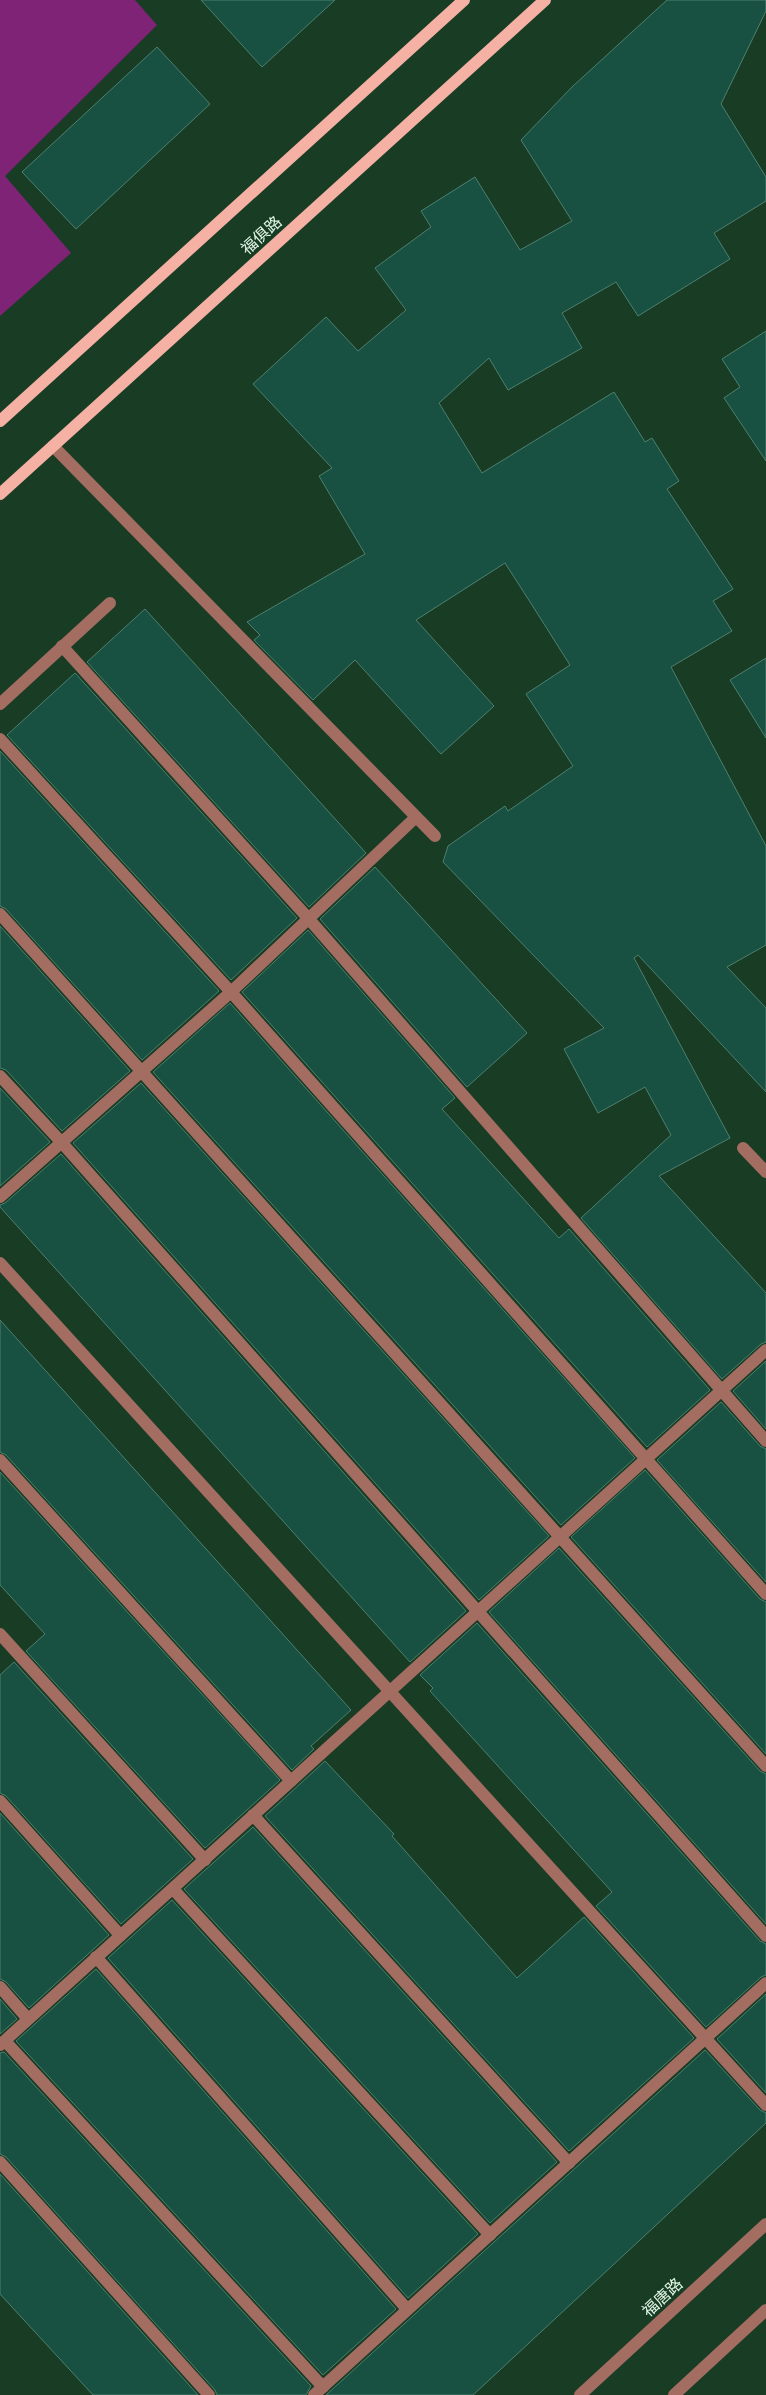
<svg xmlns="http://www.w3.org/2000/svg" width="766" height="2395" font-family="'Varela Round','Noto Sans SC',sans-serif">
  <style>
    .green { fill: #7f2377 }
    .building { fill: #185041; stroke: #4e8070 }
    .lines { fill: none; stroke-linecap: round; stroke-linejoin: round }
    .minor { stroke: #a36d62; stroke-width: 12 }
    .major { stroke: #f5b2a4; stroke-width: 12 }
    .labels { text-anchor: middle; stroke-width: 4; stroke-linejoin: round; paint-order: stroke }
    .street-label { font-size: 16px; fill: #e2f7e6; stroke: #193c24 }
  </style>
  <rect width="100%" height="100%" fill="#193c24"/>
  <path class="green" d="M0,0H135L157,25L5,176L71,253L0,316Z"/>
  <g class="building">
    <path d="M201,0H335L262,67Z"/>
    <path d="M667,0H766V11L721,104L766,177V201L714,233L730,259L638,316L616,282L562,313L582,348L508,390L489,358L439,403L482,473L614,392L645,442L652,438L679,481L667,489L733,589L713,601L732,631L671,667L766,846V945L727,967L766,1008V1092L638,955L634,958L730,1138L659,1176L766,1293V1342L761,1344L722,1379L581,1218L671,1135L645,1087L598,1113L564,1049L604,1028L443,862L448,846L505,806L508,811L573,766L526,694L570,665L532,605L505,563L416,620L494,706L441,754L355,660L313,700L254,640L260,635L247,622L365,554L319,476L332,468L253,384L326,317L358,351L406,310L375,268L431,227L421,211L475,177L520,250L572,221L521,140L572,87Z"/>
    <path d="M157,47L210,104L76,229L22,172Z"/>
    <path d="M766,331V461L724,398L740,387L722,359Z"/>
    <path d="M145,609L366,853L309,907L87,662Z"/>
    <path d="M766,658V738L730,680Z"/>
    <path d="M75,673L297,918L231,980L7,735Z"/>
    <path d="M0,751L219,991L142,1060L6,909L0,906Z"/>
    <path d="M375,867L527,1033L467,1087L320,919Z"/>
    <path d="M0,926L130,1071L62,1131L6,1070L0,1068Z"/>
    <path d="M308,930L455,1098L442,1109L559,1238L569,1229L710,1390L647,1447L242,992Z"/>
    <path d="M230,1003L635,1458L561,1525L153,1072Z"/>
    <path d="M141,1083L549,1536L479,1600L73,1143Z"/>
    <path d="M0,1088L50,1142L0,1186Z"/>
    <path d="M61,1154L466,1611L410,1662L0,1207V1205L5,1203Z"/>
    <path d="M0,1320L351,1710L311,1746L314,1749L292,1770L6,1455L0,1452Z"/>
    <path d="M766,1361V1429L733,1391Z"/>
    <path d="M721,1402L760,1446L766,1449V1582L657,1460Z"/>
    <path d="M645,1470L760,1599L766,1602V1754L571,1537Z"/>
    <path d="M0,1472L280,1780L205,1848L26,1651L45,1634L0,1585Z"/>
    <path d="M559,1548L760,1771L766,1774V1924L489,1612Z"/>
    <path d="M477,1623L760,1941L766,1944V1975L761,1977L706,2027L596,1906L612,1892L430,1691L433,1688L420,1675Z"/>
    <path d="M14,1662L193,1859L121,1924L6,1796L0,1793V1675Z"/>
    <path d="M325,1761L394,1834L392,1836L517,1978L584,1917L694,2038L569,2151L265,1816Z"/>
    <path d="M0,1813L109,1935L29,2008L6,1982L0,1979Z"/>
    <path d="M253,1827L557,2162L490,2223L184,1889Z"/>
    <path d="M172,1900L478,2234L408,2298L108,1958Z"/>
    <path d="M96,1969L396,2309L323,2375L16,2041Z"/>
    <path d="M766,1994V2093L717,2039Z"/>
    <path d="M0,1999L17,2019L0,2034Z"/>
    <path d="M705,2050L760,2110L766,2113V2123L473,2395H326Z"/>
    <path d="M4,2052L311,2386L306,2395H217L215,2390L6,2157L0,2154V2053Z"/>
    <path d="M0,2174L198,2395H93L0,2294Z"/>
  </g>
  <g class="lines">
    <g class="minor">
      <path d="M53,446L435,836"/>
      <path d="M62,646L308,918L766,1441"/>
      <path d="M0,704L110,603"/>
      <path d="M0,739L231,992L766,1594"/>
      <path d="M0,914L766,1766"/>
      <path d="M0,1076L63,1144L766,1936"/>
      <path d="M743,1148L766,1172"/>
      <path d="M0,1197L231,992L416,817"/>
      <path d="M0,1263L766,2105"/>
      <path d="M0,1460L291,1781"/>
      <path d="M0,1634L205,1860"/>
      <path d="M0,1801L120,1935"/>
      <path d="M253,1815L569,2163"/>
      <path d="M173,1889L490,2235"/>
      <path d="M96,1957L407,2309"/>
      <path d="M0,1987L28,2019"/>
      <path d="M5,2041L323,2387"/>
      <path d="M0,2045L766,1350"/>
      <path d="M0,2162L209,2395"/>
      <path d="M314,2395L766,1983"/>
      <path d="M580,2395L766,2224"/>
      <path d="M674,2395L766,2310"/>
    </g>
    <g class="major">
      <path d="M0,421L464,0"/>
      <path d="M0,494L545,0"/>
    </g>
  </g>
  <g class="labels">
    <g class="street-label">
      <text transform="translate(261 235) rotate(-42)" y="6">福俱路</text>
      <text transform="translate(662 2297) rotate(-43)" y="6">福唐路</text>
    </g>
  </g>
</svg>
